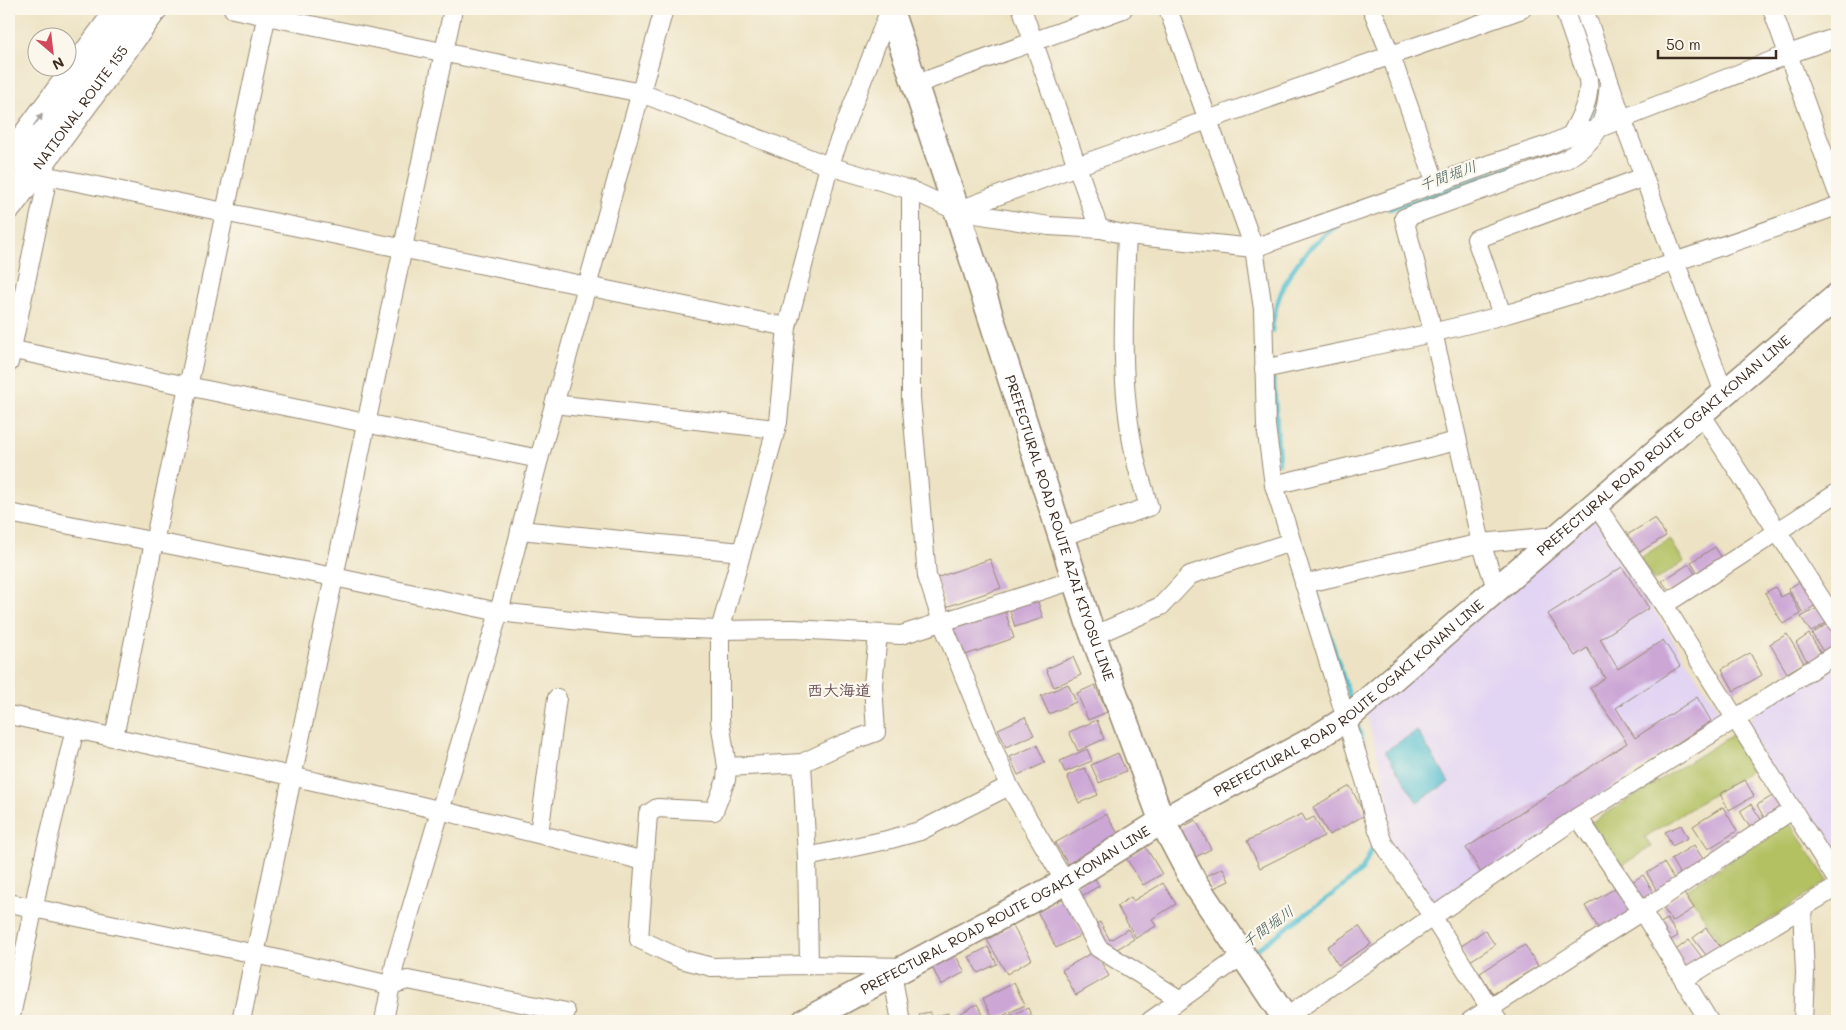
<svg xmlns="http://www.w3.org/2000/svg" width="1846" height="1030" font-family="Mali,'Klee One',sans-serif">
  <style>
    .built { fill: #e2d4f3 }
    .green { fill: #b3c163; stroke: #777640 }
    .water { fill: #54bfcf; stroke: #487476 }
    .lines { fill: none; stroke-linecap: round; stroke-linejoin: round }
    .stream { stroke: #54bfcf; stroke-width: 4.5 }
    .building { fill: #cca7d6 }
    .minor-casing { stroke: #948671; stroke-width: 20 }
    .secondary-casing { stroke: #948671; stroke-width: 28 }
    .trunk-casing { stroke: #948671; stroke-width: 30 }
    .minor { stroke: #fff; stroke-width: 18 }
    .secondary { stroke: #fff; stroke-width: 25 }
    .trunk { stroke: #fff; stroke-width: 28 }
    .oneway { fill: #a79f9a }
    .labels { text-anchor: middle; stroke-width: 4.5; stroke-linejoin: round; paint-order: stroke }
    .street-label { font-size: 14px; fill: #3b2a1e; stroke: #fbf7ec }
    .water-label { font-size: 15px; font-style: italic; fill: #445e5c; stroke: #fbf7ec }
    .quarter-label { font-size: 16px; font-weight: bold; fill: #6e565e; stroke: #fbf7ec }
  </style>
  <rect width="100%" height="100%" fill="#fbf7ec"/>
  <filter id="ink" filterUnits="userSpaceOnUse"><feTurbulence type="fractalNoise" baseFrequency=".02" numOctaves="2"/><feDisplacementMap in="SourceGraphic" scale="10" xChannelSelector="R" yChannelSelector="G"/><feConvolveMatrix kernelMatrix="1 2 1 2 8 2 1 2 1" color-interpolation-filters="sRGB"/></filter>
  <filter id="wash" filterUnits="userSpaceOnUse"><feTurbulence type="fractalNoise" baseFrequency=".0096" numOctaves="4" result="noise"/><feDisplacementMap in="SourceGraphic" scale="20" xChannelSelector="R" yChannelSelector="G"/><feGaussianBlur stdDeviation="1.12" result="paint"/><feColorMatrix in="noise" values="0 0 0 0 0 0 0 0 0 0 0 0 0 0 0 0 0 1.4 0 .05"/><feComposite in="paint" operator="in"/></filter>
  <g filter="url(#wash)">
    <rect width="100%" height="100%" fill="#ede3c4"/>
    <g class="built">
      <path d="M1595,519L1721,714L1433,911L1387,843V807L1382,770L1365,710Z"/>
      <path d="M1837,659V871L1746,728L1755,713Z"/>
    </g>
    <g class="green">
      <path d="M1670,539L1684,562L1654,581L1640,558Z"/>
      <path d="M1737,732L1758,766L1645,837L1651,847L1619,867L1591,823Z"/>
      <path d="M1789,822L1828,881L1725,949L1686,890Z"/>
    </g>
    <path class="water" d="M1417,731L1449,782L1417,802L1385,751Z"/>
    <g class="lines">
      <g class="stream">
        <path d="M1574,11L1592,65"/>
        <path d="M1584,127L1589,121L1592,109"/>
        <path d="M1390,209L1442,192L1513,166"/>
        <path d="M1272,331C1276,286 1300,250 1338,226"/>
        <path d="M1274,381L1279,463"/>
        <path d="M1317,596L1350,698"/>
        <path d="M1358,727L1363,745"/>
        <path d="M1252,953L1341,888L1362,870L1376,840"/>
      </g>
    </g>
    <g id="blocks">
      <g class="building">
        <path d="M1655,518L1666,536L1638,553L1627,535Z"/>
        <path d="M1715,547L1725,563L1701,578L1691,562Z"/>
        <path d="M990,559L1001,588L946,607L936,578Z"/>
        <path d="M1689,564L1698,579L1672,596L1662,581Z"/>
        <path d="M1622,567L1649,608L1600,639L1618,669L1663,640L1680,666L1616,708L1635,738L1697,697L1711,721L1481,873L1466,848L1627,743L1590,688L1605,678L1587,648L1575,656L1548,614Z"/>
        <path d="M1804,579L1819,603L1803,613L1788,589Z"/>
        <path d="M1775,587L1781,597L1789,593L1801,614L1783,624L1765,593Z"/>
        <path d="M1037,599L1043,618L1015,627L1009,608Z"/>
        <path d="M1819,607L1828,622L1811,632L1801,617Z"/>
        <path d="M1004,608L1014,638L960,657L949,628Z"/>
        <path d="M1832,621L1837,629V649L1826,656L1812,634Z"/>
        <path d="M1787,634L1804,663L1787,673L1770,644Z"/>
        <path d="M1809,634L1823,656L1809,664L1796,643Z"/>
        <path d="M1750,653L1762,675L1734,691L1722,669Z"/>
        <path d="M1073,657L1081,675L1054,687L1046,669Z"/>
        <path d="M1068,684L1076,702L1049,714L1041,696Z"/>
        <path d="M1095,685L1107,712L1088,720L1077,693Z"/>
        <path d="M1025,717L1034,735L1006,747L998,729Z"/>
        <path d="M1097,720L1104,739L1078,751L1069,732Z"/>
        <path d="M1037,745L1045,763L1018,775L1010,757Z"/>
        <path d="M1087,749L1092,761L1065,772L1060,761Z"/>
        <path d="M1118,753L1126,771L1099,783L1091,765Z"/>
        <path d="M1085,768L1098,795L1079,803L1067,776Z"/>
        <path d="M1745,780L1754,796L1729,810L1720,794Z"/>
        <path d="M1350,786L1365,815L1329,835L1313,807Z"/>
        <path d="M1774,795L1784,813L1767,823L1757,805Z"/>
        <path d="M1751,804L1764,824L1752,831L1740,811Z"/>
        <path d="M1723,807L1737,831L1708,849L1693,826Z"/>
        <path d="M1106,814L1119,835L1068,864L1055,843Z"/>
        <path d="M1302,814L1306,821L1314,817L1324,836L1260,868L1247,841Z"/>
        <path d="M1196,820L1211,849L1190,860L1175,831Z"/>
        <path d="M1681,825L1688,838L1672,846L1665,832Z"/>
        <path d="M1694,845L1705,862L1681,876L1671,859Z"/>
        <path d="M1145,846L1162,874L1143,885L1126,858Z"/>
        <path d="M1664,863L1676,882L1658,893L1647,873Z"/>
        <path d="M1223,868L1229,881L1212,889L1206,876Z"/>
        <path d="M1093,875L1099,886L1078,898L1072,887Z"/>
        <path d="M1643,875L1656,896L1642,905L1629,884Z"/>
        <path d="M1163,883L1176,904L1152,919L1156,926L1136,938L1117,906L1131,897L1133,901Z"/>
        <path d="M1619,886L1634,911L1600,931L1585,906Z"/>
        <path d="M1683,892L1694,908L1672,922L1662,906Z"/>
        <path d="M1064,897L1083,934L1056,948L1037,911Z"/>
        <path d="M1667,919L1678,936L1667,942L1656,926Z"/>
        <path d="M1100,922L1110,940L1128,929L1134,939L1110,953L1094,925Z"/>
        <path d="M1012,925L1032,959L1007,974L987,940Z"/>
        <path d="M1359,926L1371,944L1338,965L1327,947Z"/>
        <path d="M1706,928L1722,949L1709,959L1693,938Z"/>
        <path d="M1485,930L1495,945L1470,961L1460,947Z"/>
        <path d="M1689,940L1704,960L1687,972L1673,952Z"/>
        <path d="M1525,945L1538,966L1493,994L1480,973Z"/>
        <path d="M988,947L997,964L978,973L969,957Z"/>
        <path d="M1095,951L1109,976L1076,995L1062,970Z"/>
        <path d="M954,953L965,972L941,985L931,965Z"/>
        <path d="M1014,983L1025,1005L994,1020L983,999Z"/>
        <path d="M977,1004L986,1020L957,1021L954,1017Z"/>
        <path d="M1028,1008L1034,1021H997Z"/>
        <path d="M930,1012L931,1017L948,1013L950,1021H918L920,1014Z"/>
        <path d="M1072,1015L1075,1021H1059Z"/>
      </g>
    </g>
  </g>
  <g filter="url(#ink)">
    <use href="#blocks" fill-opacity="0" stroke="#948671" stroke-width="1"/>
    <g class="lines">
      <defs>
        <g id="minor">
          <path d="M233,9L641,93L829,166L911,190L957,211L1049,226L1101,229L1127,235L1254,248L1493,163L1551,144L1571,135L1594,130L1789,54L1837,37"/>
          <path d="M890,9L829,166L787,327L778,422L720,630V721L727,767L726,780L714,811L657,808L648,814L639,939L681,959L712,967L809,965L903,967"/>
          <path d="M1022,9L1099,229"/>
          <path d="M1168,9L1254,248L1263,309L1266,426L1274,485L1367,787L1373,816L1383,843L1432,916L1498,1021"/>
          <path d="M1372,9L1391,56L1436,184"/>
          <path d="M1564,9L1588,79C1591,100 1580,117 1571,135"/>
          <path d="M1584,9L1622,118L1724,393"/>
          <path d="M1772,9L1837,191"/>
          <path d="M914,85L1123,9"/>
          <path d="M35,170L48,176L787,327"/>
          <path d="M911,190V398L927,576L942,622L1009,786L1065,882L1098,948L1179,999"/>
          <path d="M957,211L1077,166L1522,9"/>
          <path d="M1502,315L1476,239L1644,177"/>
          <path d="M9,349L539,459"/>
          <path d="M9,363L48,176"/>
          <path d="M1264,369C1344,351 1425,337 1503,315C1616,283 1727,245 1837,206"/>
          <path d="M554,404L776,429"/>
          <path d="M1701,414L1837,623"/>
          <path d="M1274,485L1457,441"/>
          <path d="M1595,504L1664,605L1837,880"/>
          <path d="M9,513L334,577L499,612L636,627L720,630L793,629L901,635L1074,580"/>
          <path d="M520,530L741,552"/>
          <path d="M1060,537L1149,507C1144,489 1137,470 1134,452C1119,381 1124,307 1127,235"/>
          <path d="M1304,584L1481,543L1546,537L1556,538"/>
          <path d="M1496,588L1481,543L1433,332L1404,218L1565,160C1600,139 1606,121 1609,82"/>
          <path d="M1664,605L1837,493"/>
          <path d="M1093,636L1161,606L1190,575L1291,542"/>
          <path d="M9,715C221,760 434,806 644,861"/>
          <path d="M114,737L154,542L188,387L268,9"/>
          <path d="M802,763L807,857L809,965"/>
          <path d="M727,767L802,763L843,744L876,732L873,685L878,634"/>
          <path d="M1578,817L1642,911L1709,1021"/>
          <path d="M539,834L557,698"/>
          <path d="M807,857L887,840L920,831L1009,786"/>
          <path d="M9,903L256,954L390,985L408,980L566,1012"/>
          <path d="M1802,908L1805,973L1803,1021"/>
          <path d="M892,974L901,1021"/>
          <path d="M1684,979L1837,887"/>
          <path d="M1285,1018L1578,817L1735,719L1837,653"/>
          <path d="M10,1021L44,857L75,729"/>
          <path d="M241,1021L453,9"/>
          <path d="M384,1021L395,963L499,612L539,459L664,9"/>
          <path d="M1150,1021L1243,955"/>
          <path d="M1470,1021L1642,911L1792,810"/>
        </g>
        <g id="secondary">
          <path id="s1" d="M890,9L957,211L1089,624L1162,821L1194,882L1287,1021"/>
          <path id="s2" d="M805,1021L1065,882L1162,821L1314,739L1346,719L1837,296"/>
        </g>
        <g id="trunk">
          <path d="M9,160L121,9"/>
          <path id="s3" d="M9,205L153,9"/>
        </g>
      </defs>
      <use href="#minor" class="minor-casing"/>
      <use href="#secondary" class="secondary-casing"/>
      <use href="#trunk" class="trunk-casing"/>
      <use href="#minor" class="minor"/>
      <use href="#secondary" class="secondary"/>
      <use href="#trunk" class="trunk"/>
    </g>
    <defs><path id="oneway-solid" d="M-6-.8H1V-3.2L6.5 0L1 3.2V.8H-6Z" transform="scale(1.25)"/></defs>
    <use class="oneway" href="#oneway-solid" transform="translate(38 120) rotate(-53)"/>
  </g>
  <g class="labels">
    <g class="street-label">
      <text dy="5" stroke="none"><textPath href="#s3" startOffset="121">NATIONAL ROUTE 155</textPath></text>
      <text dy="5" stroke="none"><textPath href="#s2" startOffset="1039">PREFECTURAL ROAD ROUTE OGAKI KONAN LINE</textPath></text>
      <text dy="5" stroke="none"><textPath href="#s1" startOffset="546">PREFECTURAL ROAD ROUTE AZAI KIYOSU LINE</textPath></text>
      <text dy="5" stroke="none"><textPath href="#s2" startOffset="634">PREFECTURAL ROAD ROUTE OGAKI KONAN LINE</textPath></text>
      <text dy="5" stroke="none"><textPath href="#s2" startOffset="229">PREFECTURAL ROAD ROUTE OGAKI KONAN LINE</textPath></text>
    </g>
    <g class="water-label">
      <text transform="translate(1448 176) rotate(-20)" y="5">千間堀川</text>
      <text transform="translate(1268 927) rotate(-36)" y="5">千間堀川</text>
    </g>
    <g class="quarter-label">
      <text x="839" y="696">西大海道</text>
    </g>
  </g>
  <rect width="1846" height="1030" fill="none" stroke="#fbf7ec" stroke-width="30"/>
  <g transform="translate(52 52) rotate(152)"><circle r="24" fill="#fbf7ec" stroke="#aea59a"/>
  <path d="M0-4L9 19L0 12L-9 19Z" fill="#d1495b"/>
  <text y="-8" font-size="14" font-weight="bold" text-anchor="middle" fill="#3b2a1e">N</text>
  </g>
  <path d="M1658 50v8h118v-8" fill="none" stroke="#3b2a1e" stroke-width="2.5"/>
  <text x="1666" y="50" font-size="15" fill="#3b2a1e" stroke="#fbf7ec" stroke-width="4" paint-order="stroke">50 m</text>
</svg>
